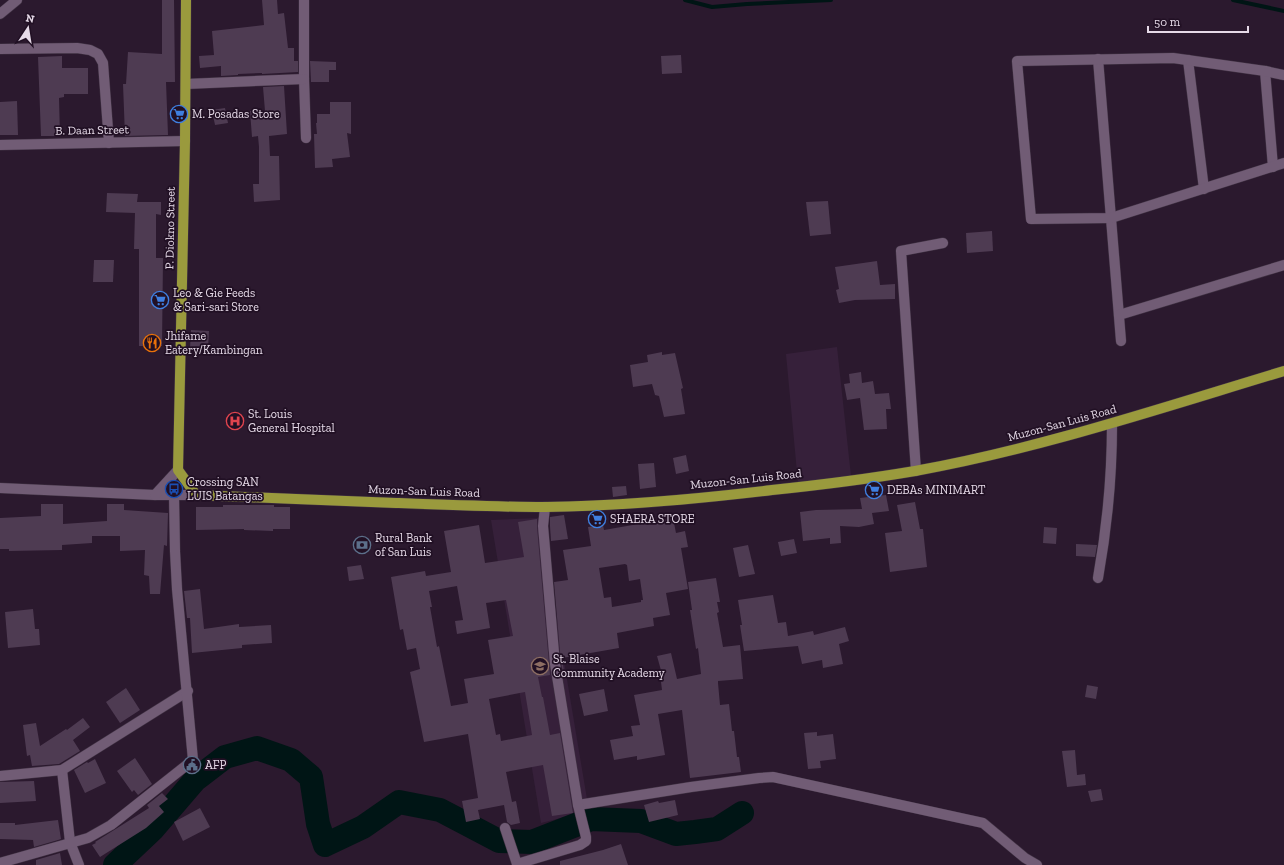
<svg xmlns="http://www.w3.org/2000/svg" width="1284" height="865" font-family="'Zilla Slab',serif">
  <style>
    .built { fill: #36203a }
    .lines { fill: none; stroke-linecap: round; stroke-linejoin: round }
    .stream { stroke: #001515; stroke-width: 4 }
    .river { stroke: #001515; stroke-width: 24 }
    .building { fill: #4e3b52; fill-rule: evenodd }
    .minor-casing { stroke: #413344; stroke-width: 11 }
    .major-casing { stroke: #413344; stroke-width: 11 }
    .minor { stroke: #715c75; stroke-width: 10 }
    .major { stroke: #9a9a3d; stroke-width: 10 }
    .labels { text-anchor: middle; stroke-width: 3.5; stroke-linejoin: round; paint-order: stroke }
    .poi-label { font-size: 12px; fill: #e6dae8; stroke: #211024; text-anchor: start }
    .street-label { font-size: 12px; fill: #e6dae8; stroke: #211024 }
  </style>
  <rect width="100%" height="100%" fill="#2b192e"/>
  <g class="built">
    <path d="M837,347L851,476L798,483L786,354Z"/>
    <path d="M540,518L589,811L541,823L491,520Z"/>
  </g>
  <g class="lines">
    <g class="stream">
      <path d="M685,0L712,7L747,4L831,0"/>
      <path d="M1233,0L1284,11"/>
    </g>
    <path class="river" d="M115,865L153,829L195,780L225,757L257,748L291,760L311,777L318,824L325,845L363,827L399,802L440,810L499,841L532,842L591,819L641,821L676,834L695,832L717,829L742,813"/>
  </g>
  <g class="building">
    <path d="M162,0H174L175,82H166L168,135L125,136L123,84H126L128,52L162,54Z"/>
    <path d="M262,0H277L278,14L284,13L288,48H294V61H298V72L262,74V73L238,74V75L221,76V66L200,68L199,56L214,55L212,31L264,25Z"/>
    <path d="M681,55L682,73L662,74L661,56Z"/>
    <path d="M62,56V68H88V94H64V97L59,98L60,136H41L38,57Z"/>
    <path d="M310,61L336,62V70H329V82H311Z"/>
    <path d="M284,86L287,134L269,136L270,156H279L280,200L254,202L253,184H259V147L258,136L252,137L250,111H265L263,87Z"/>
    <path d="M17,101L18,135H0V102Z"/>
    <path d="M330,102H351V134L347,133L350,157L332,159L333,167L315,168L314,134H317L316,123H317V114H330Z"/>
    <path d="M225,108L228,123L215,125L212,110Z"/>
    <path d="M107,193L138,194L137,202H161V215L156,214V258H163L162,346H139V249H134L135,213L106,212Z"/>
    <path d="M828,201L831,234L810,236L806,202Z"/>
    <path d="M992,231L993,251L967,253L966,233Z"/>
    <path d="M94,260H114L113,282H93Z"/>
    <path d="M877,261L880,285L895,284V299L855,300L839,303L836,290L839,289L835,267Z"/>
    <path d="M191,330L209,331L208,349L190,348Z"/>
    <path d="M662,352V355L675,353L683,388L681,389L685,414L664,417L659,396L655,395L652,384L633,387L630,365L648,362L647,355Z"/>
    <path d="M861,372L862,383L873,381L875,394L889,393L891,409H886L887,429L864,430L860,398L847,400L844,384L850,383L849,374Z"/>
    <path d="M686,455L689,471L676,474L673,458Z"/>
    <path d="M654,463L656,487L640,489L638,464Z"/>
    <path d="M626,486L627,495L613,497L612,487Z"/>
    <path d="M886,495L889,511L872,513L874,524L859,527L840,526L841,543L830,544V538L803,541L800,512L816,510L862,509L860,498Z"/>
    <path d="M915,502L920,529H923L927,567L890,572L885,533L902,531L897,505Z"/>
    <path d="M41,504H63V524L107,521V504H124V510L168,513L167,546L164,545L160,594H150L149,576L144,575L145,550L120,551V536H92V543L62,545V550L9,551V549H0V518L41,516Z"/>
    <path d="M223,505H274V507H290V529H273V531L244,530V529L196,530V507H223Z"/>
    <path d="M564,515L568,539L551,541L550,526V517Z"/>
    <path d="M673,518L676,533L685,531L688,547L681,548L688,589L666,593L670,615L653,618L654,626L617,633L619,648L562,658L564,672H563L561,663L554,582L568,580L563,550L591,546L588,527L603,525L604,530L644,523V520L654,519V522ZM625,564L627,565L629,581L640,579L643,600H641V602L612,607L611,597L604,598L599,568Z"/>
    <path d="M537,519V527L550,675L538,677L542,697H543L550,735L560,733L573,813L552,816L543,765L506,772L512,802L516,801L520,823L511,825L507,822L504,805L478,810L480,819L466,822L462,801L478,798L468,734L424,742L410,672L420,669L416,648L407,650L403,629L400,630L391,577L425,571L426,576L451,572L444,531L479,525L485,563L524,557L518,522ZM457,586L463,620L455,621L457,634L490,628L486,603L506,600L513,636L488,640L494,674L464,679L468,703L451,706L439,646L437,647L433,624L430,607H432L429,591ZM525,692L532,735L501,741L500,734L496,735L489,699Z"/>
    <path d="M1044,527L1057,528L1056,544L1043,543Z"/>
    <path d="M794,539L797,553L781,556L778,542Z"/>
    <path d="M1076,544L1097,545L1095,557L1076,556Z"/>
    <path d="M748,545L755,574L739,577L733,548Z"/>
    <path d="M361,565L364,579L349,581L347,567Z"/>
    <path d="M716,578L720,602H717L719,612L717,613L723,647L740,645L743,679L718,681V683L720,705L729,704L732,731H734L737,757H739L741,772L690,778L682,710L658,714L665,755L637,760V756L614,760L610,740L633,736L631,726L640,725L634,695L662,690L660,674H662L657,656L671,653L677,679L701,674L698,648L696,649L690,610H692L688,582Z"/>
    <path d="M200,589L204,629L239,624V627L271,625L272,643L242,645V648L192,653L190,618H187L184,591Z"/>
    <path d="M773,595L778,623L786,622L788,636L813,631L814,635L845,627L849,641L839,644L843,664L823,668L822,660L802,664L798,646L744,651L740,625H742L738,600Z"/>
    <path d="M33,609L35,629H39L40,645L8,648L5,612Z"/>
    <path d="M1087,685L1098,687L1096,699L1085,697Z"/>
    <path d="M126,688L140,710L120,723L106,702Z"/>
    <path d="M604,689L608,711L584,716L579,694Z"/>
    <path d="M83,718L90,727L73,740L80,751L59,764L32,766L30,755L27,756L23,725L36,723L40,746L66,729L67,730Z"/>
    <path d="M817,732V736L833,734L836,759L820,761L821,768L808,769L804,733Z"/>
    <path d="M1075,750L1077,775L1085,774L1086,785L1067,787L1062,751Z"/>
    <path d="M135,758L152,784L138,795L134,790L132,792L117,771Z"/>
    <path d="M95,759L106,783L85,793L74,770L87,762L88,763Z"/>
    <path d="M34,781L36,801L0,803V782Z"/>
    <path d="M1101,789L1103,800L1091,802L1088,791Z"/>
    <path d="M162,793L168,799L159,806L164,812L146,828L100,857L92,845L96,843L95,842L149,808L147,805Z"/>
    <path d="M675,800L678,815L649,822L644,805L658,801L659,803Z"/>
    <path d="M200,808L210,827L183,841L174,822Z"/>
    <path d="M58,820L61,839L58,840L34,847L33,840L0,839V823H15V825Z"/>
    <path d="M621,844L628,865H560V861L603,850Z"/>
    <path d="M60,853L62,865H36V860Z"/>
  </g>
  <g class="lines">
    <defs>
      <g id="minor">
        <path d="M304,0V79L306,138"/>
        <path d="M0,14L17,0"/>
        <path d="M0,49L77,48L90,50L98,54L103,63L109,143"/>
        <path d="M1098,59L1121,341"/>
        <path d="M1188,60L1204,189"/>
        <path d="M1265,71L1273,167"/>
        <path d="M1284,75L1265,71L1173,58L1017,61L1031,219L1111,218L1284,163"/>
        <path d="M186,84L304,79"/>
        <path d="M0,145L185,141"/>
        <path d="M1119,315L1284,265"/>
        <path d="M916,471L901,251L943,243"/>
        <path d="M0,488L155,495H196"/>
        <path d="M155,495L178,470"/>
        <path d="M1098,578C1107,528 1112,475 1112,424"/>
        <path d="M62,770L70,842L79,865"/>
        <path d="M0,776L62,770L188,691"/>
        <path d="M578,805L691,787L759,778L773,777L983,823L1025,858L1037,865"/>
        <path d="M505,828L517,864"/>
        <path d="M0,863L88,838L111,825L193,760L177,589L175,551L174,495"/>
        <path d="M518,865L517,864L580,845L586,841V837L578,805L555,664L543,526L545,507"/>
      </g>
      <path id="major" d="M186,0L185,141L178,470L196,495C263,498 329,500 396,503C446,505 495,507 545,507C621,506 697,499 772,490C820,485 868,479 915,471C1042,448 1161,408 1284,371"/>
    </defs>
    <use href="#minor" class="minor-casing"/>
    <use href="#major" class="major-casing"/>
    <use href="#minor" class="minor"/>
    <use href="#major" class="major"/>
  </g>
  <defs>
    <symbol id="supermarket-ring" viewBox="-11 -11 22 22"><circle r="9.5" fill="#211024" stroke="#3f7fe0" stroke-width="1.5"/><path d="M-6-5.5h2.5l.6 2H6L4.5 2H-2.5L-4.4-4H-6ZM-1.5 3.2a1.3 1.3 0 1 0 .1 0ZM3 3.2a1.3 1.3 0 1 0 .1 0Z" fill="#3f7fe0"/></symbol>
    <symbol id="restaurant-ring" viewBox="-11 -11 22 22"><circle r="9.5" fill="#211024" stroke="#e8710a" stroke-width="1.5"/><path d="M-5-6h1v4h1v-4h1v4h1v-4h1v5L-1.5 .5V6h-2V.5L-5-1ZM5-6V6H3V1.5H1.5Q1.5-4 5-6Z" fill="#e8710a"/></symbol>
    <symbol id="hospital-ring" viewBox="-11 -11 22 22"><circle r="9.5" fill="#211024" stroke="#e0444e" stroke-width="1.5"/><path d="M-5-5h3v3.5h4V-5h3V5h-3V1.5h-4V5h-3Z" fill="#e0444e"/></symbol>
    <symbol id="bus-ring" viewBox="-11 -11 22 22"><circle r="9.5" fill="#211024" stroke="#1a4fb4" stroke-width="1.5"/><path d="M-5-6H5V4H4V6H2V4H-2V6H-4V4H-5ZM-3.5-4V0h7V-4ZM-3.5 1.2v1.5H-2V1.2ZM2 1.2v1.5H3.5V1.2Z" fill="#1a4fb4"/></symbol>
    <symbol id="bank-ring" viewBox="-11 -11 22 22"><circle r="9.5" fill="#211024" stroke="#5c6f8a" stroke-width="1.5"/><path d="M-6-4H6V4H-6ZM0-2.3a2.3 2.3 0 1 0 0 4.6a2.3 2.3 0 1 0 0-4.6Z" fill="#5c6f8a"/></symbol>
    <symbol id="school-ring" viewBox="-11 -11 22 22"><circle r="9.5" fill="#211024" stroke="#8d6e63" stroke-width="1.5"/><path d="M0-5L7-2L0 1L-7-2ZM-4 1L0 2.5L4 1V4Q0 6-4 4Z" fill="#8d6e63"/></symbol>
    <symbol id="civic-ring" viewBox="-11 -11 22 22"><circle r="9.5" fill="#211024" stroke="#5c6f8a" stroke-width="1.5"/><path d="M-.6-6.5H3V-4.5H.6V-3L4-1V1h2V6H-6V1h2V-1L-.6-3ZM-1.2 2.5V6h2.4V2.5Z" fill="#5c6f8a"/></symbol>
  </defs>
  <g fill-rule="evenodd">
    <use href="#supermarket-ring" x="169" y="104" width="20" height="20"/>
    <use href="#supermarket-ring" x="150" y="290" width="20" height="20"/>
    <use href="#restaurant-ring" x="142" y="333" width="20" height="20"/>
    <use href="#hospital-ring" x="225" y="411" width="20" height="20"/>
    <use href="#bus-ring" x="164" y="479" width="20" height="20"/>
    <use href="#supermarket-ring" x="864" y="480" width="20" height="20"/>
    <use href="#supermarket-ring" x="587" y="509" width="20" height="20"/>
    <use href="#bank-ring" x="352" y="535" width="20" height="20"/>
    <use href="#school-ring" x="530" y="656" width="20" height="20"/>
    <use href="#civic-ring" x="182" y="755" width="20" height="20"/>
  </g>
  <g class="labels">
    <g class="poi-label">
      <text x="192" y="118">M. Posadas Store</text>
      <text x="173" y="297">Leo &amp; Gie Feeds<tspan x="173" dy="14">&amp; Sari-sari Store</tspan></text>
      <text x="165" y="340">Jhifame<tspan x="165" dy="14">Eatery/Kambingan</tspan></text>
      <text x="248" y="418">St. Louis<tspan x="248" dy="14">General Hospital</tspan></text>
      <text x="187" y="486">Crossing SAN<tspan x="187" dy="14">LUIS Batangas</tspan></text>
      <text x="887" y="494">DEBAs MINIMART</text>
      <text x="610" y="523">SHAERA STORE</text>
      <text x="375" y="542">Rural Bank<tspan x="375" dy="14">of San Luis</tspan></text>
      <text x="553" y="663">St. Blaise<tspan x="553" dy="14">Community Academy</tspan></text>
      <text x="205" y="769">AFP</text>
    </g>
    <g class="street-label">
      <text transform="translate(92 130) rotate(-1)" y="4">B. Daan Street</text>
      <text transform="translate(170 228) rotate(-89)" y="4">P. Diokno Street</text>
      <text transform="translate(1062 423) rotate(-15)" y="4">Muzon-San Luis Road</text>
      <text transform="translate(746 479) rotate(-6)" y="4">Muzon-San Luis Road</text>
      <text transform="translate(424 491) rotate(2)" y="4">Muzon-San Luis Road</text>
    </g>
  </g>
  <g transform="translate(28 28) rotate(12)" stroke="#211024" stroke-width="3" paint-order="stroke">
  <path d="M0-3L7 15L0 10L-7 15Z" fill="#e6dae8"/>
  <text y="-6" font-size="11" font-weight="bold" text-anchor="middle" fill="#e6dae8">N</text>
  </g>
  <path d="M1148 26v6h100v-6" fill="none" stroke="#e6dae8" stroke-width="2"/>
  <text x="1154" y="26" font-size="12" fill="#e6dae8" stroke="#211024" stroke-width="3" paint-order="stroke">50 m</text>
</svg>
